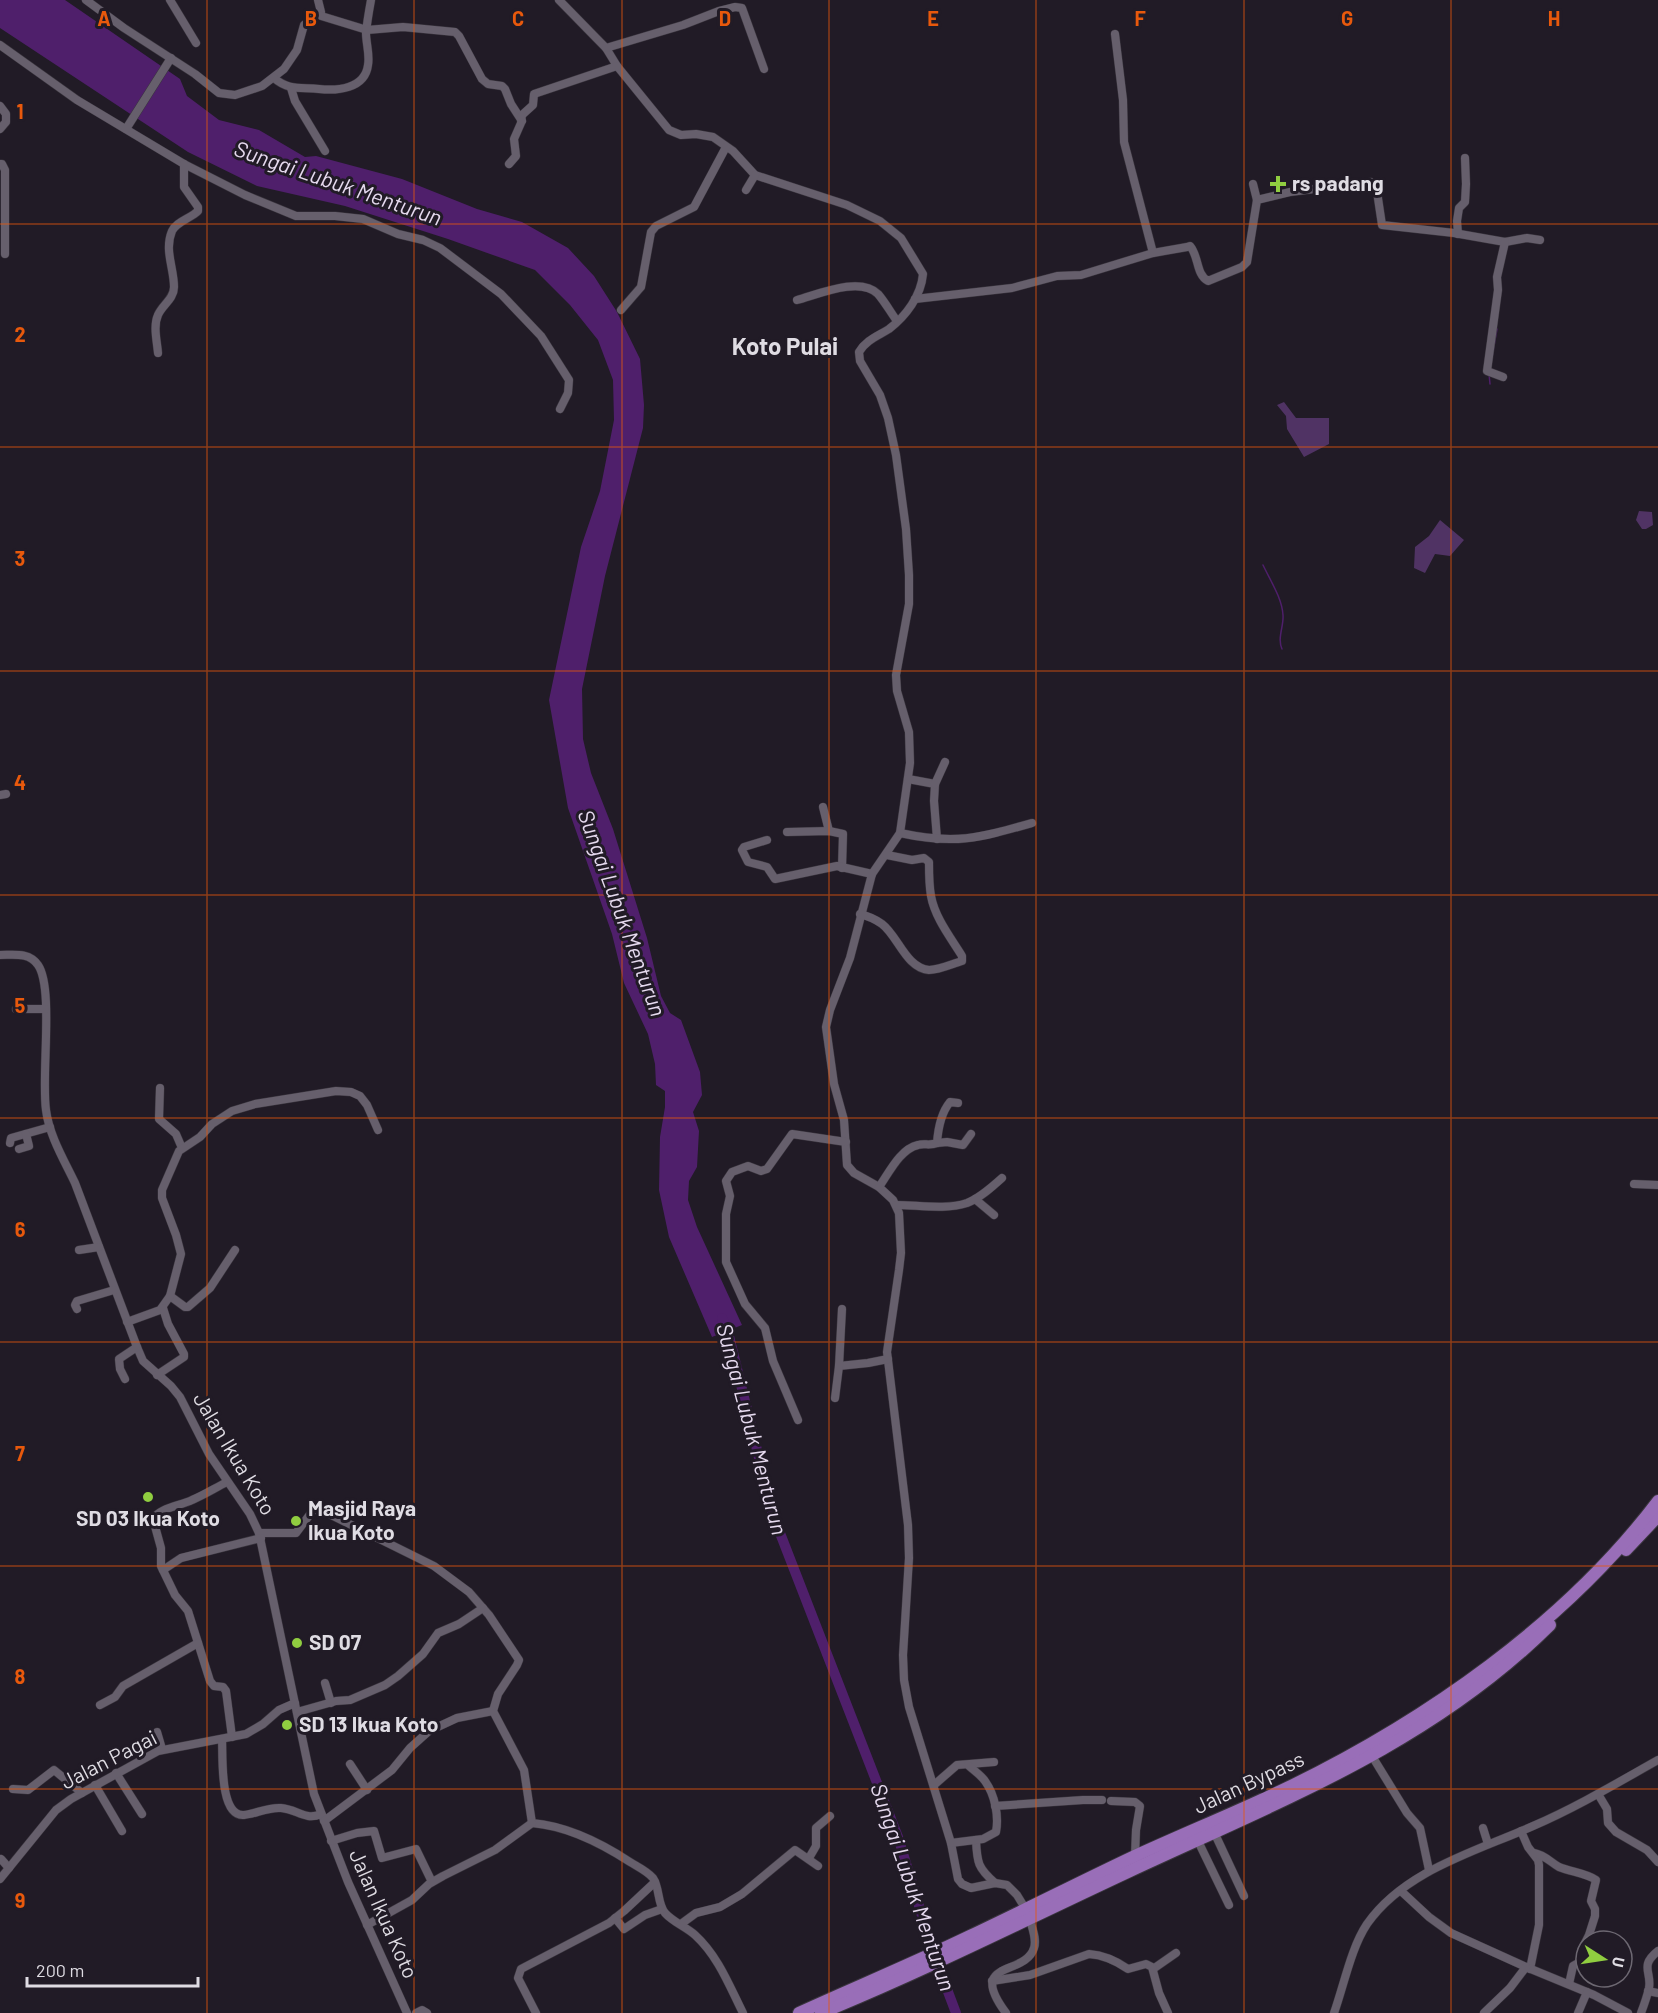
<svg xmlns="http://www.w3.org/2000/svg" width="1658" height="2013" font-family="Barlow,sans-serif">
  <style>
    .green { fill: #503364 }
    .water { fill: #4f1f6b }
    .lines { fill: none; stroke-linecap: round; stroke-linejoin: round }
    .stream { stroke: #4f1f6b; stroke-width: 1.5 }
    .river { stroke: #4f1f6b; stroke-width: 10 }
    .minor-casing { stroke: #3a353e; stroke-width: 9 }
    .highway-casing { stroke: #3a353e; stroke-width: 14 }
    .minor { stroke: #665f6c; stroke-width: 8 }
    .highway { stroke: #996eb8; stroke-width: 12 }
    .grid { fill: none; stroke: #e8590c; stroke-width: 1.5; stroke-opacity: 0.55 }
    .poi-dot { fill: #90cd40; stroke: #211b26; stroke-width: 2 }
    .labels { text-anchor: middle; stroke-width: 6; stroke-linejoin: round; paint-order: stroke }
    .poi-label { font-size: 21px; font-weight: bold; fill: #dfdce3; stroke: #211b26; text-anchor: start }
    .street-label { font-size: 21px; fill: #dfdce3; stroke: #211b26 }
    .water-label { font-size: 22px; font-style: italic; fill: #e6daef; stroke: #211b26 }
    .quarter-label { font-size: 24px; font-weight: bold; fill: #dfdce3; stroke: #211b26 }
    .grid-label { font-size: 20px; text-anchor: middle; font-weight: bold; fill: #e8590c; stroke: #211b26; stroke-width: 6; stroke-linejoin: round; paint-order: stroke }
  </style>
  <rect width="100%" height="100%" fill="#211b26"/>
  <g class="green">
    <path d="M1284,402L1296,418H1329V444L1304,457L1287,429L1286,416L1277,405Z"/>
    <path d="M1639,511L1652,512L1653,525L1646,529H1642L1636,520Z"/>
    <path d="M1440,520L1464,540L1450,556L1435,554L1425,573L1414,568L1415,547L1429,536Z"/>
  </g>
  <path class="water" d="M0,0H65L180,79L187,96L219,120L259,130L305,157L316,156L402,179L477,209L522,222L568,248L594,276L617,312L640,359L644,405L643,428L605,576L582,689L583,739L591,773L613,829L647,938L661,996L670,1013L681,1020L700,1072L702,1095L693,1112L699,1131L697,1167L689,1181L688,1200L697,1227L742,1325L712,1337L669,1237L659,1190L660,1137L665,1107V1091L656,1085L655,1064L648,1034L624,983L612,934L568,808L549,700L581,547L600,491L614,420L613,380L598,340L570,305L535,270L448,239L345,206L257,186L188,152L0,28Z"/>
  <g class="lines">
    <g class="stream">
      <path d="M1492,357L1497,329"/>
      <path d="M1489,374L1490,384"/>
      <path d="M1263,565C1270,580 1282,598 1283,615C1284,626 1277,638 1282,649"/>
    </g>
    <path class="river" d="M722,1318L727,1328L773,1515L898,1837L933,1952L956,2013"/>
    <defs>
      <g id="minor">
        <path d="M86,0L124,28L195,74L219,93L235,95L262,86L284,69L297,50L304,25L321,12L318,0"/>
        <path d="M170,0L196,43"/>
        <path d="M559,0L606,48L617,66L669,130L681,135L696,134L713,137L733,151L755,175L847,205L880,221L901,238L923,274C921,296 906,316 889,329C878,336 866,340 859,352L860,361L880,395L888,418L896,455L906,529L909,575V604L896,675L897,691L909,732L910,763L900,833L872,874L850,958L830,1010L826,1027L834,1084L844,1120L847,1165L854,1173L879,1187L893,1200L899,1213L901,1253L899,1270L887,1352L908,1525L909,1558L903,1655L904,1680L909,1707L951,1843L958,1879L962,1884L971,1888L995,1883L1007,1885L1017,1895L1025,1908"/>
        <path d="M318,15L367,30L403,27L455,32L459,36L482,79L488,84L502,86L505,89L511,104L522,121"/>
        <path d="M1115,34L1123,100L1124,142L1153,253"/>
        <path d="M0,45L77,100L184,164L245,195L296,216H335L363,219L398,234L423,240L440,248L501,294L541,336L569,380L568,393L560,409"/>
        <path d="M606,48L683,25L719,11L735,7L742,8L764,69"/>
        <path d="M274,78C289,91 301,87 319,89C337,91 365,89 368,65C370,55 366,43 366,33C367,22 369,11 371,0"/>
        <path d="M291,88L295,101L325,151"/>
        <path d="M0,106L6,114V122L0,129"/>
        <path d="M126,129L171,58"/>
        <path d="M0,164H2L5,170V254"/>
        <path d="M509,164L516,156L514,139L521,123L522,115L533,105L534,94L617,66"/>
        <path d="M1253,184L1257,200"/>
        <path d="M746,190L755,175"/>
        <path d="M1458,234L1457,221L1459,208L1465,202L1466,184L1465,158"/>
        <path d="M915,299L1012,288L1057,276L1081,275L1153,253L1187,247L1190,246C1199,256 1196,275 1208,281L1242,267L1247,262L1257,200L1290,192L1371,182L1376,185L1382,225L1454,233L1505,242L1527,238L1540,240"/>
        <path d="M797,300C819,294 860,276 878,294C885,302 891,313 897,321"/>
        <path d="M621,310L641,287L651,232L656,226L694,207L726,147"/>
        <path d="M158,353C157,341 153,326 158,315C162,305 174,299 174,287C174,268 164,250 172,231C176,222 191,218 198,211V207L184,187V164"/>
        <path d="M1503,377L1487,371L1498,290L1497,277L1505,242"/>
        <path d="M908,779L935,784L934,801L937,839"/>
        <path d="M935,784L945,762"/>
        <path d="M0,795L6,794"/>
        <path d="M823,807L829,831"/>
        <path d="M787,832L829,831L843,834L842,868"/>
        <path d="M900,833C955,845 979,838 1032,823"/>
        <path d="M767,840L744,847L742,850L748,862L767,867L775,879L837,866L872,874"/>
        <path d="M860,914C868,916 875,919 882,924C898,936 906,968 929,970C939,970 952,964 962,961V956C951,938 935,918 931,896C929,885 929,873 929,862L924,858L912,860L887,855"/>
        <path d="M0,955C14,955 29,952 38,965C54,988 41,1076 46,1110C49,1135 64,1160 75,1183L137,1347L143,1361L171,1386L180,1397L209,1454L250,1514L259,1533L314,1794L348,1882L407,2013"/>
        <path d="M16,1009H45"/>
        <path d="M160,1088L159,1119L176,1134L182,1148"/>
        <path d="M10,1143L11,1138L50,1127"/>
        <path d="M937,1143L947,1142L963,1145L971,1134"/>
        <path d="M19,1149L29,1146L26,1134"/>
        <path d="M1634,1184L1658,1185"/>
        <path d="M879,1187C889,1173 900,1149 918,1145C924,1143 930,1146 937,1143C938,1129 941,1113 950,1102L958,1103"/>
        <path d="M975,1199L994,1215"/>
        <path d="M896,1205C918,1205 946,1210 967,1203C980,1198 992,1187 1002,1178"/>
        <path d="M79,1250L99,1247"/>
        <path d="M170,1296L185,1307H188L210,1288L235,1250"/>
        <path d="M77,1309L75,1305L77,1301L114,1290"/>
        <path d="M127,1322L160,1310L170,1296L181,1254L176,1235L162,1198V1190L179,1151L200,1137L212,1124L232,1111L255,1104L336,1091L351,1092L360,1096L367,1105L378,1130"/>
        <path d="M839,1366L868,1363L888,1359"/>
        <path d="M157,1375L184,1357V1354L168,1324L163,1308"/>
        <path d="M125,1379L120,1369L119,1359L137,1347"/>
        <path d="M835,1398L839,1366L842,1309"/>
        <path d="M798,1420L773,1361L765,1328L745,1304L726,1262V1214L730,1196L726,1181L732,1172L748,1166L761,1171L767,1169L792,1134L846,1142"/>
        <path d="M227,1482C215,1488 204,1495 192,1500C180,1506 161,1507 153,1519L161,1548V1566L175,1595L188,1611L210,1681L214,1686L223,1687L226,1691L232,1737"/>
        <path d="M259,1533H296L314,1509L317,1508L434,1566L469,1592L489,1615L519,1660L517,1665L498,1694L493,1711L524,1770L532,1823C568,1826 601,1843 630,1862C638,1867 647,1871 653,1878C660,1888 657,1903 665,1913C673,1922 686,1927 695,1935C718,1956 729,1985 743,2013"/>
        <path d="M163,1570L181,1558L261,1538"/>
        <path d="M325,1683L331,1703"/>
        <path d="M100,1705L115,1697L123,1686L198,1643"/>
        <path d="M297,1712L336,1701L350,1700L385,1685L398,1676L423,1654L438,1633L459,1624L483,1608"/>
        <path d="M157,1732L162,1749"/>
        <path d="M222,1739C223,1755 219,1817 244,1815C256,1814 267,1807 281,1808C297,1809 305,1821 321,1814"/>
        <path d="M1372,1756L1407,1813L1420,1828L1429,1870"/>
        <path d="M350,1764L367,1790"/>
        <path d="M116,1773L142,1814"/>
        <path d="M95,1785L122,1831"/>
        <path d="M934,1785L957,1765L994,1762"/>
        <path d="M13,1789L28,1790L54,1770L82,1793"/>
        <path d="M1598,1794L1607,1809L1608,1823L1616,1832L1647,1850L1658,1862"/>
        <path d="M1111,1801L1135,1802L1140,1806L1136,1830L1135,1856"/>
        <path d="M995,1806L1083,1800H1102"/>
        <path d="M324,1821L392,1770L410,1748L429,1731L457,1718L493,1711"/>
        <path d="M1483,1828L1488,1844"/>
        <path d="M1521,1831L1528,1847L1538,1860L1539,1865V1925L1530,1969"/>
        <path d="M1214,1832L1244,1896"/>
        <path d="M976,1840C977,1863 978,1868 995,1883"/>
        <path d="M331,1841L357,1833L374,1831L382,1858L416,1849L432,1882"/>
        <path d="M1198,1841L1229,1905"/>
        <path d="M951,1843L983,1839L996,1832C999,1816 995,1795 985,1781C981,1775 973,1770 968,1765"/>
        <path d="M1534,1853C1545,1855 1550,1862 1559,1867C1571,1872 1586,1873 1596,1880L1591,1901L1595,1909V1916L1589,1935L1582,1949L1580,1962L1573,1966L1569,1984"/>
        <path d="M809,1858L816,1846V1828L830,1816"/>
        <path d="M1,1859L9,1868"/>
        <path d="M0,1879L56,1810L71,1799L158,1751L246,1734L263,1724L279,1710L295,1703"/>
        <path d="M1401,1891L1429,1917L1451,1933L1526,1967L1594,1995L1628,2013"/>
        <path d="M615,1918L624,1929L645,1915L662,1909"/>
        <path d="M681,1924L696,1913L720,1907L742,1894L795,1850L818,1866"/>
        <path d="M367,1925L412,1900L429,1884L443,1876L495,1850L532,1823"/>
        <path d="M1153,1969L1176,1953"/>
        <path d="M992,1981L1030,1975L1089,1954C1104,1955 1115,1960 1128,1969L1146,1964L1152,1967L1159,1993L1168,2013"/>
        <path d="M1648,1991L1658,1993"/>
        <path d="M416,2013L422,2010L427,2013"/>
        <path d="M536,2013L518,1978L521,1969L609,1923L624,1911L655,1882"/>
        <path d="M1006,2013C966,1959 1025,1977 1034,1948C1037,1939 1032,1928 1030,1920"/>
        <path d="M1334,2013C1344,1985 1351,1948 1367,1924C1405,1870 1477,1851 1533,1826C1577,1807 1617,1783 1658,1760"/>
        <path d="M1484,2013L1510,1988L1526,1967"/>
        <path d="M1578,2013L1587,1992"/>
        <path d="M1641,2013C1644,2005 1647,1997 1649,1988C1652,1972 1639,1966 1658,1951"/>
      </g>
      <g id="highway">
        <path d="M1626,1550L1658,1516"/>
        <path d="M799,2013C856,1987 914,1963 970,1936C1025,1910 1080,1882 1135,1856C1185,1833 1237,1812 1287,1788C1425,1721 1565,1624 1658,1501"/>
        <path d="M821,2013C926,1970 1027,1919 1130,1871C1280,1801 1430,1744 1550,1625"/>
      </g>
    </defs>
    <use href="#minor" class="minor-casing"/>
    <use href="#highway" class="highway-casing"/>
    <use href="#minor" class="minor"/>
    <use href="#highway" class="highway"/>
  </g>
  <path class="grid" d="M207,0V2013M414,0V2013M622,0V2013M829,0V2013M1036,0V2013M1244,0V2013M1451,0V2013M0,224H1658M0,447H1658M0,671H1658M0,895H1658M0,1118H1658M0,1342H1658M0,1566H1658M0,1789H1658"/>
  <g class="poi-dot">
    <path d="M1275 175h6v6h6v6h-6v6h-6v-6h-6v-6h6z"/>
    <circle cx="148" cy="1497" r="6"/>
    <circle cx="296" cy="1521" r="6"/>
    <circle cx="297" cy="1643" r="6"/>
    <circle cx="287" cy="1725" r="6"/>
  </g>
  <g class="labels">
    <g class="poi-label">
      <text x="1292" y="191">rs padang</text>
      <text x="308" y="1516">Masjid Raya<tspan x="308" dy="24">Ikua Koto</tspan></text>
      <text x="148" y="1526" text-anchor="middle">SD 03 Ikua Koto</text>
      <text x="309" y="1650">SD 07</text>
      <text x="299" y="1732">SD 13 Ikua Koto</text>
    </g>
    <g class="street-label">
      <text transform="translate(234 1454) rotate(59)" y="7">Jalan Ikua Koto</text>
      <text transform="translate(109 1760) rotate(-27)" y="7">Jalan Pagai</text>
      <text transform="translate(1249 1783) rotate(-25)" y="7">Jalan Bypass</text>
      <text transform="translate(383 1914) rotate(66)" y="7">Jalan Ikua Koto</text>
    </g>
    <g class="water-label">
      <text transform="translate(338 183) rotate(19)" y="8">Sungai Lubuk Menturun</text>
      <text transform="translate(622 913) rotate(70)" y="8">Sungai Lubuk Menturun</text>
      <text transform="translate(752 1429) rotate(75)" y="8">Sungai Lubuk Menturun</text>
      <text transform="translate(913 1887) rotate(71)" y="8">Sungai Lubuk Menturun</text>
    </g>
    <g class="quarter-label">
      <text x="785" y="355">Koto Pulai</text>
    </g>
  </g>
  <g class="grid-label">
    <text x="104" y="26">A</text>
    <text x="311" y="26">B</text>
    <text x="518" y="26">C</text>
    <text x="725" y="26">D</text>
    <text x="933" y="26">E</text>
    <text x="1140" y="26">F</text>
    <text x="1347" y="26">G</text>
    <text x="1554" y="26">H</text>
    <text x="20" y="119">1</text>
    <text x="20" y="342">2</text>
    <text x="20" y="566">3</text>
    <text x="20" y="790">4</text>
    <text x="20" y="1013">5</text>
    <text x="20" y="1237">6</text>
    <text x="20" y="1461">7</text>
    <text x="20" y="1684">8</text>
    <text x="20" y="1908">9</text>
  </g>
  <g transform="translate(1604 1959) rotate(102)"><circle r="28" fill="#211b26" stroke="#6d6872" stroke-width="1.5"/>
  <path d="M0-4.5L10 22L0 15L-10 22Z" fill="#90cd40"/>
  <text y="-9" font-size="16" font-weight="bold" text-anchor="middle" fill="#dfdce3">U</text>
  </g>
  <path d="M27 1977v9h171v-9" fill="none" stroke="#dfdce3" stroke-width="3"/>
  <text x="36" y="1977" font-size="18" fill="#dfdce3" stroke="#211b26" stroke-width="4.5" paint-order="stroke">200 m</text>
</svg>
